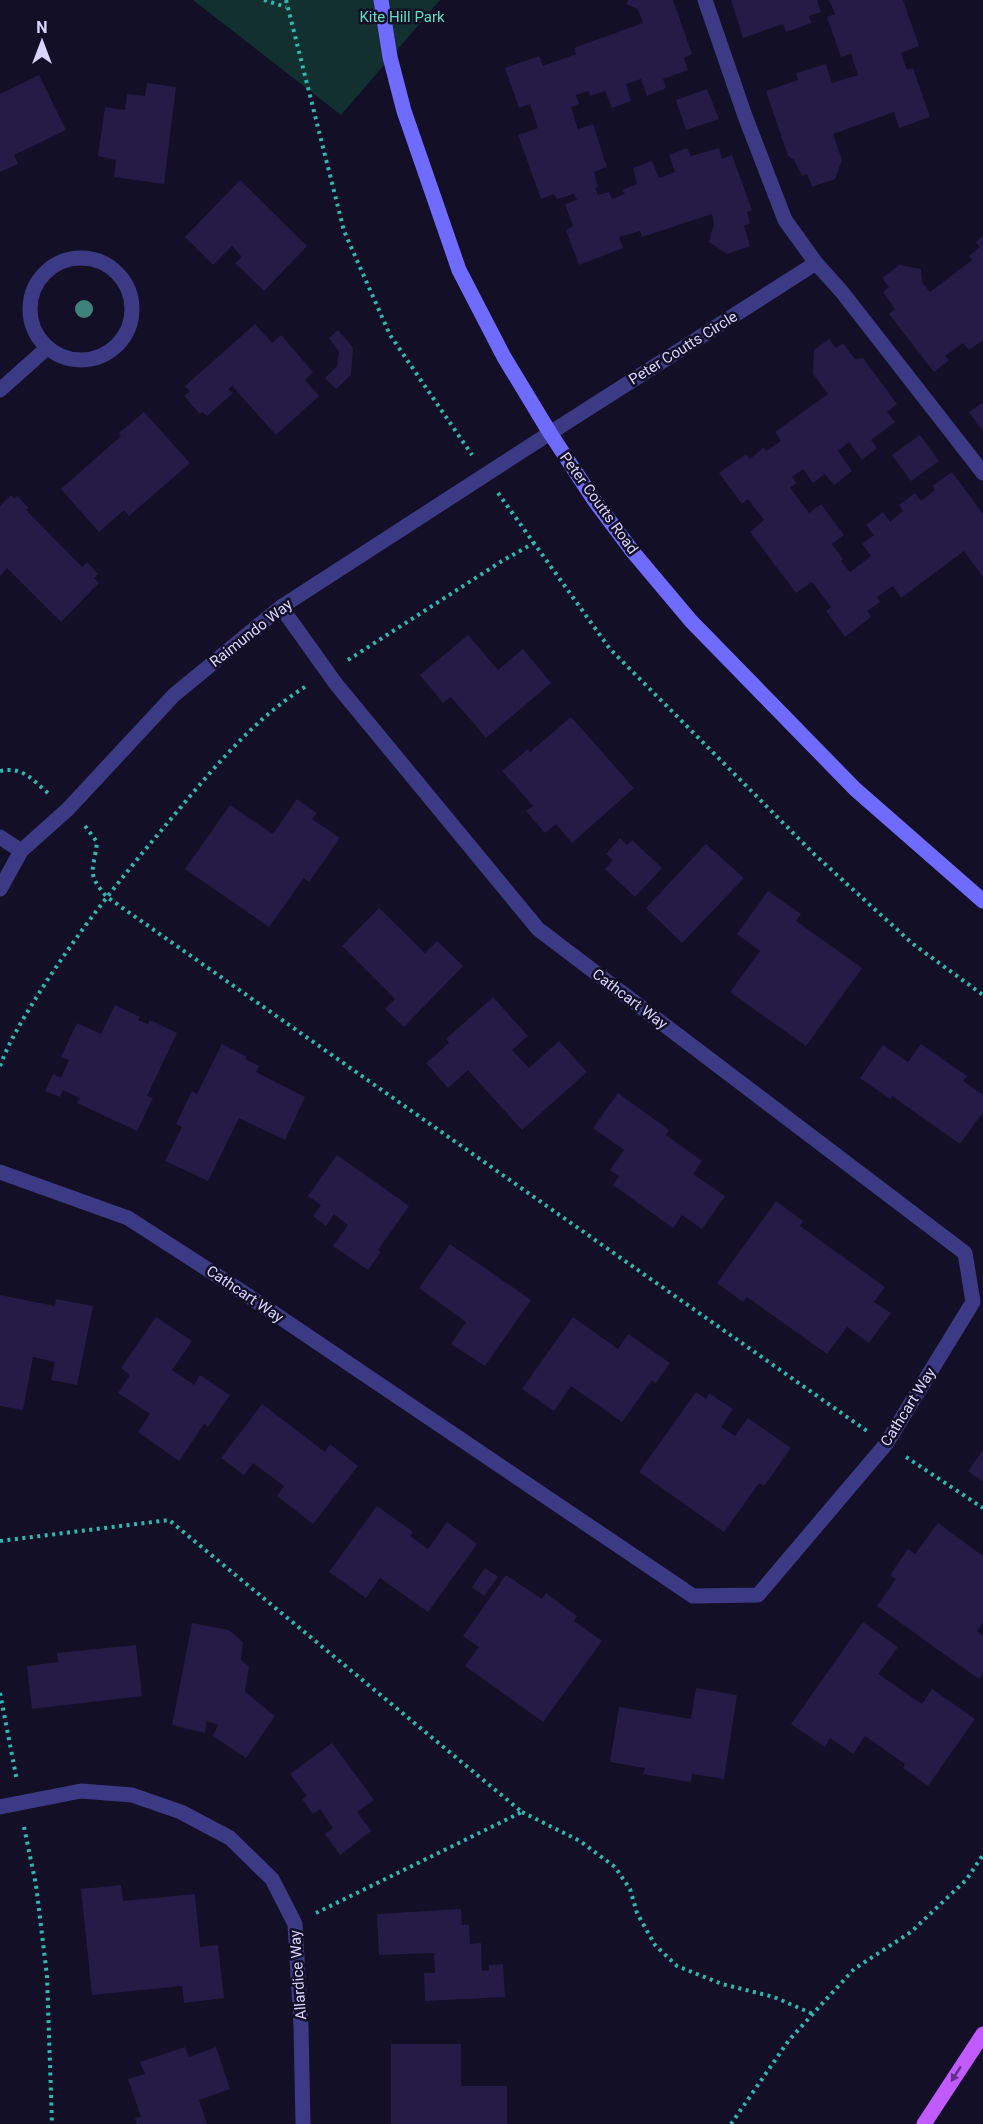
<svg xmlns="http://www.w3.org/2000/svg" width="983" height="2124" font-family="Roboto,sans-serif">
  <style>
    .park { fill: #12302f }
    .building { fill: #241b47 }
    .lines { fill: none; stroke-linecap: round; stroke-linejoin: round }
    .path { stroke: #2fb8b0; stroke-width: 4; stroke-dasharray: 3 4.5; stroke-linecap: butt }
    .lane { stroke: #3d3a85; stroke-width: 15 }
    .street { stroke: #3d3a85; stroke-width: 15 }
    .secondary { stroke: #6f6bff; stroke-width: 15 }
    .primary { stroke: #c25bff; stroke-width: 15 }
    .tree { fill: #3d827b }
    .oneway { fill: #623188 }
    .labels { text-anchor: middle; stroke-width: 5; stroke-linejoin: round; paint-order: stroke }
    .park-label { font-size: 15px; fill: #5fe0c0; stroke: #130f26 }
    .street-label { font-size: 15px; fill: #d9d4ff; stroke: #130f26 }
  </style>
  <rect width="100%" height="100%" fill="#130f26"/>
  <path class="park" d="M193,0H440L341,115Z"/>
  <g class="building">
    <path d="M628,0H673L692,54L684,58L688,70L663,79L666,88L647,96L641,79L626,84L631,101L612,108L605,91L590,96L589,91L576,95L579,104L571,107L578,129L593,124L607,167L594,172L598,187L595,188L598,195L609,192L612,199L625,194L622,190L637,184L633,168L652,161L659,178L675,172L669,155L687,148L691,156L719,148L722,159L732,155L752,210L747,212L750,223L744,226L750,246L727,254L709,242L714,224L712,214L642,237L640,231L619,237L623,248L579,265L566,230L573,226L565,204L577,200L574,194L557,199L554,194L541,199L518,135L538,128L530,104L519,108L505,68L539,56L543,66L576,54L574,48L643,23L638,9L626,4Z"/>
    <path d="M731,0H817L821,12L809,16L811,23L786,32L783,24L743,38Z"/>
    <path d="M829,0H903L919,46L901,53L907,70L913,68L930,117L899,128L894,112L833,134L842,160L835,179L812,187L807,174L802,176L794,160L788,156L766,91L798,80L796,73L826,64L832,83L858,75L851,54L841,57L827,17L835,14Z"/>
    <path d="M39,75L66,130L14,155L18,164L0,172V94Z"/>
    <path d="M147,83L176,87L164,184L114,177L116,160L98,156L105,107L125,110L127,94L145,96Z"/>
    <path d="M707,89L719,119L686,130L676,100Z"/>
    <path d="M240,180L307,246L264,291L235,263L242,257L232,246L213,265L185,237Z"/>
    <path d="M983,236V340L969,350L963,343L945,356L949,360L934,372L889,314L895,309L883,292L889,287L882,278L899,265L921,269L922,282L930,292L972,260L969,256L980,247L976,242Z"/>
    <path d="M255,324L272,343L281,335L313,372L305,380L319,396L276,435L232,386L228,389L233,393L207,416L202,412L200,414L184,396L190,391L185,386Z"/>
    <path d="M338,330L353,348L351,375L336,389L325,378L337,366L339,352L329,338Z"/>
    <path d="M829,339L836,348L843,343L855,359L863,358L897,404L887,412L895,422L871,440L877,448L862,460L849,442L838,451L852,471L834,485L825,474L813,483L803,469L792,477L796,483L790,488L809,513L821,504L844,535L832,544L843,559L841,561L850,572L871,556L862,544L874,535L866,525L883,512L890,522L903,511L899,505L915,493L921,501L935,490L932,486L952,472L983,514V577L964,551L901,598L893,586L877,597L880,602L867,611L871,617L845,637L826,611L831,607L812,582L796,593L750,532L764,520L748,499L742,504L719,473L746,454L750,459L764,447L766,451L781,441L775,432L828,394L813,374L814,350Z"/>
    <path d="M982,403L983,404V431L969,412Z"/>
    <path d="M144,412L190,463L129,516L124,510L99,532L61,489L121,436L119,433Z"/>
    <path d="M920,435L939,461L911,481L892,455Z"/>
    <path d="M11,495L15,499L17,496L29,508L26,510L82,567L87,562L98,574L94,578L99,583L61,622L7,568L0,576V506Z"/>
    <path d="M468,635L498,670L523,649L551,683L486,738L451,697L443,703L420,675Z"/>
    <path d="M571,717L634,788L572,843L556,824L545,833L526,811L533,806L502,771L528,749L530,752Z"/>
    <path d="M297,799L317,813L312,819L340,838L309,882L304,878L269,927L185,869L230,805L273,834Z"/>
    <path d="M620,838L627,845L632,840L662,868L635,897L605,869L613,860L606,854Z"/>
    <path d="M706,844L744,878L682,943L646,908Z"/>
    <path d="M768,891L801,914L796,921L862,968L806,1046L730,992L760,951L737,934Z"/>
    <path d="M379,908L425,953L437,941L463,966L404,1027L385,1009L395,999L342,946Z"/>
    <path d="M493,997L528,1036L512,1050L529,1068L559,1041L587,1072L522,1130L468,1070L448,1088L426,1063L449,1043L446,1039Z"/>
    <path d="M115,1005L140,1017L138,1020L148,1024L150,1020L177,1033L147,1096L153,1098L137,1131L77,1103L80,1098L63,1090L60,1097L45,1091L53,1074L61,1078L69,1060L61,1057L77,1023L101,1034Z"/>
    <path d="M222,1044L247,1057L245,1059L259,1066L256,1072L305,1097L285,1140L239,1118L208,1181L165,1161L182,1127L176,1124L192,1091L197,1094Z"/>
    <path d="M921,1044L967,1076L963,1081L983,1095V1112L960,1144L892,1096L890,1099L860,1078L883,1045L908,1062Z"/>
    <path d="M618,1093L669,1130L666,1135L702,1161L693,1174L725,1196L702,1229L682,1215L673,1228L613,1185L619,1176L610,1170L624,1150L593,1128Z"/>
    <path d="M337,1155L409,1206L378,1250L381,1252L368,1270L333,1246L348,1225L334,1214L326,1226L313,1216L321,1205L308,1196Z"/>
    <path d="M776,1201L803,1221L800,1226L885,1287L874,1302L891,1313L869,1343L847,1327L827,1354L747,1297L743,1302L717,1283Z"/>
    <path d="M450,1244L531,1300L485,1366L451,1344L466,1322L419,1288Z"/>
    <path d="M0,1295L55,1306L56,1299L93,1306L77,1385L51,1380L55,1362L33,1357L23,1410L0,1406Z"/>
    <path d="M156,1317L192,1341L172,1370L194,1385L200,1375L230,1395L208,1427L204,1424L179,1461L138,1432L150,1414L118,1393L130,1375L121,1368Z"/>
    <path d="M573,1317L618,1349L628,1334L670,1363L656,1383L652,1380L622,1422L571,1386L554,1411L522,1389Z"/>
    <path d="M696,1392L706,1399L709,1393L733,1409L721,1427L735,1436L748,1418L791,1448L764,1486L759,1483L724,1532L639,1472Z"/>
    <path d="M262,1404L325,1452L330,1444L358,1466L313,1524L277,1496L284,1486L253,1463L244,1475L221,1458Z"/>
    <path d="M983,1450V1482L968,1471Z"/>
    <path d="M377,1506L413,1532L410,1536L428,1549L447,1522L477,1544L428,1612L380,1578L366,1598L329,1572Z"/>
    <path d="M938,1523L983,1556V1623L977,1631L983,1636V1673L979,1679L877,1606L896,1579L890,1575L908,1549L915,1554Z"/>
    <path d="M485,1568L498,1577L484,1596L472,1587Z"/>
    <path d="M506,1575L542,1599L546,1593L577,1616L574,1621L602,1641L543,1722L465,1666L479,1647L463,1636Z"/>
    <path d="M863,1622L898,1647L878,1674L922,1704L932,1689L975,1719L928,1786L903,1768L905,1764L865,1736L853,1754L830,1738L825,1747L791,1724Z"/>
    <path d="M192,1623L229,1630L243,1642L241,1660L249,1666L245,1692L275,1716L246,1758L213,1736L218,1725L207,1721L205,1733L172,1725Z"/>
    <path d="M136,1645L142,1696L32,1709L27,1666L58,1662L57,1653Z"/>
    <path d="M696,1688L737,1695L724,1779L692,1774L691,1782L643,1774L645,1768L610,1762L619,1707L691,1719Z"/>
    <path d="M332,1743L374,1800L357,1812L371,1831L340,1855L325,1834L333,1828L320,1809L313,1814L302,1799L307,1796L290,1774Z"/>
    <path d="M121,1885L123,1901L195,1894L200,1947L218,1945L224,1998L184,2003L182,1986L92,1995L81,1889Z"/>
    <path d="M461,1909L462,1925H469L470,1944L481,1943L482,1971L489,1970V1965L503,1964L505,1997L425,2001L424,1973H435L434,1953L379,1955L377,1914Z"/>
    <path d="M391,2044H461V2086H507V2124H391Z"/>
    <path d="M185,2047L189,2057L216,2047L230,2089L199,2100L207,2124H137L135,2118L141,2117L128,2079L145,2074L140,2062Z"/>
  </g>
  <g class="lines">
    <g class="path">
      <path d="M264,0L286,7"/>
      <path d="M286,0L344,231L390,335L472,455"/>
      <path d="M498,493L610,649L815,855L913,944L983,995"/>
      <path d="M348,660L502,561L534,543"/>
      <path d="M0,771C23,766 32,780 48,793"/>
      <path d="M85,826L97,842C94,871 85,872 107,897L867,1431"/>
      <path d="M0,1066C10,1039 26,1014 41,990C78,932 121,878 165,826C208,775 251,720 308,685"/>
      <path d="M906,1457L983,1508"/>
      <path d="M0,1541L169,1520L522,1812L316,1913"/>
      <path d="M0,1693L17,1781"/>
      <path d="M522,1812L580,1841L615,1867L630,1889L637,1913L655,1945L677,1966L722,1984L774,1997L813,2014"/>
      <path d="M24,1827L36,1885L47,1976L52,2124"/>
      <path d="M731,2124L789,2040L854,1969L911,1932L966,1880L983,1855"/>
    </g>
    <g class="lane">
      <path d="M705,0L745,116L785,220L816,263L842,292L983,473"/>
      <path d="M550,433L816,263"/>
    </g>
    <g class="street">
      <circle cx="81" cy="309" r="51"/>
      <path d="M0,390L47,348"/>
      <path d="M0,837L21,851"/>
      <path d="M0,889L21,851L68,809L174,695L281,607L550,433"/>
      <path d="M0,1172L128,1218L238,1289L693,1596L758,1595L886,1444L973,1302L965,1253L538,929L336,684L281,607"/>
      <path d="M0,1807L81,1791L132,1795L181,1812L230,1838L272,1879L295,1924L301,2026L303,2124"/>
    </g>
    <path class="secondary" d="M381,0L390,57L404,111L459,270L504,357L550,433L594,500L633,552L691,621L855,789L983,901"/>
    <path class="primary" d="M924,2124L983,2034"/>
  </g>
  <circle class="tree" cx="84" cy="309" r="9"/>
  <defs><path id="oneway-solid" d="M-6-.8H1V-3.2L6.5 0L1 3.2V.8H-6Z" transform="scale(1.5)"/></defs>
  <use class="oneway" href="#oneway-solid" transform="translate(956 2074) rotate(123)"/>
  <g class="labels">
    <g class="park-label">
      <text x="402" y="22">Kite Hill Park</text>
    </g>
    <g class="street-label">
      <text transform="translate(683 348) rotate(-32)" y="5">Peter Coutts Circle</text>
      <text transform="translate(599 503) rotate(54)" y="5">Peter Coutts Road</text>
      <text transform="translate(251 633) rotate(-38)" y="5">Raimundo Way</text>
      <text transform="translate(630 999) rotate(37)" y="5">Cathcart Way</text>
      <text transform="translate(245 1294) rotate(34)" y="5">Cathcart Way</text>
      <text transform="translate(908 1407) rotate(-58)" y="5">Cathcart Way</text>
      <text transform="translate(298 1975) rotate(-94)" y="5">Allardice Way</text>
    </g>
  </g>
  <g transform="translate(42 42)" stroke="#130f26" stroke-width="4.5" paint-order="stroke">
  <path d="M0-4.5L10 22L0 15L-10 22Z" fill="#d9d4ff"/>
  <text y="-9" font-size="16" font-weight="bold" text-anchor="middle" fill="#d9d4ff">N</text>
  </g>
</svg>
